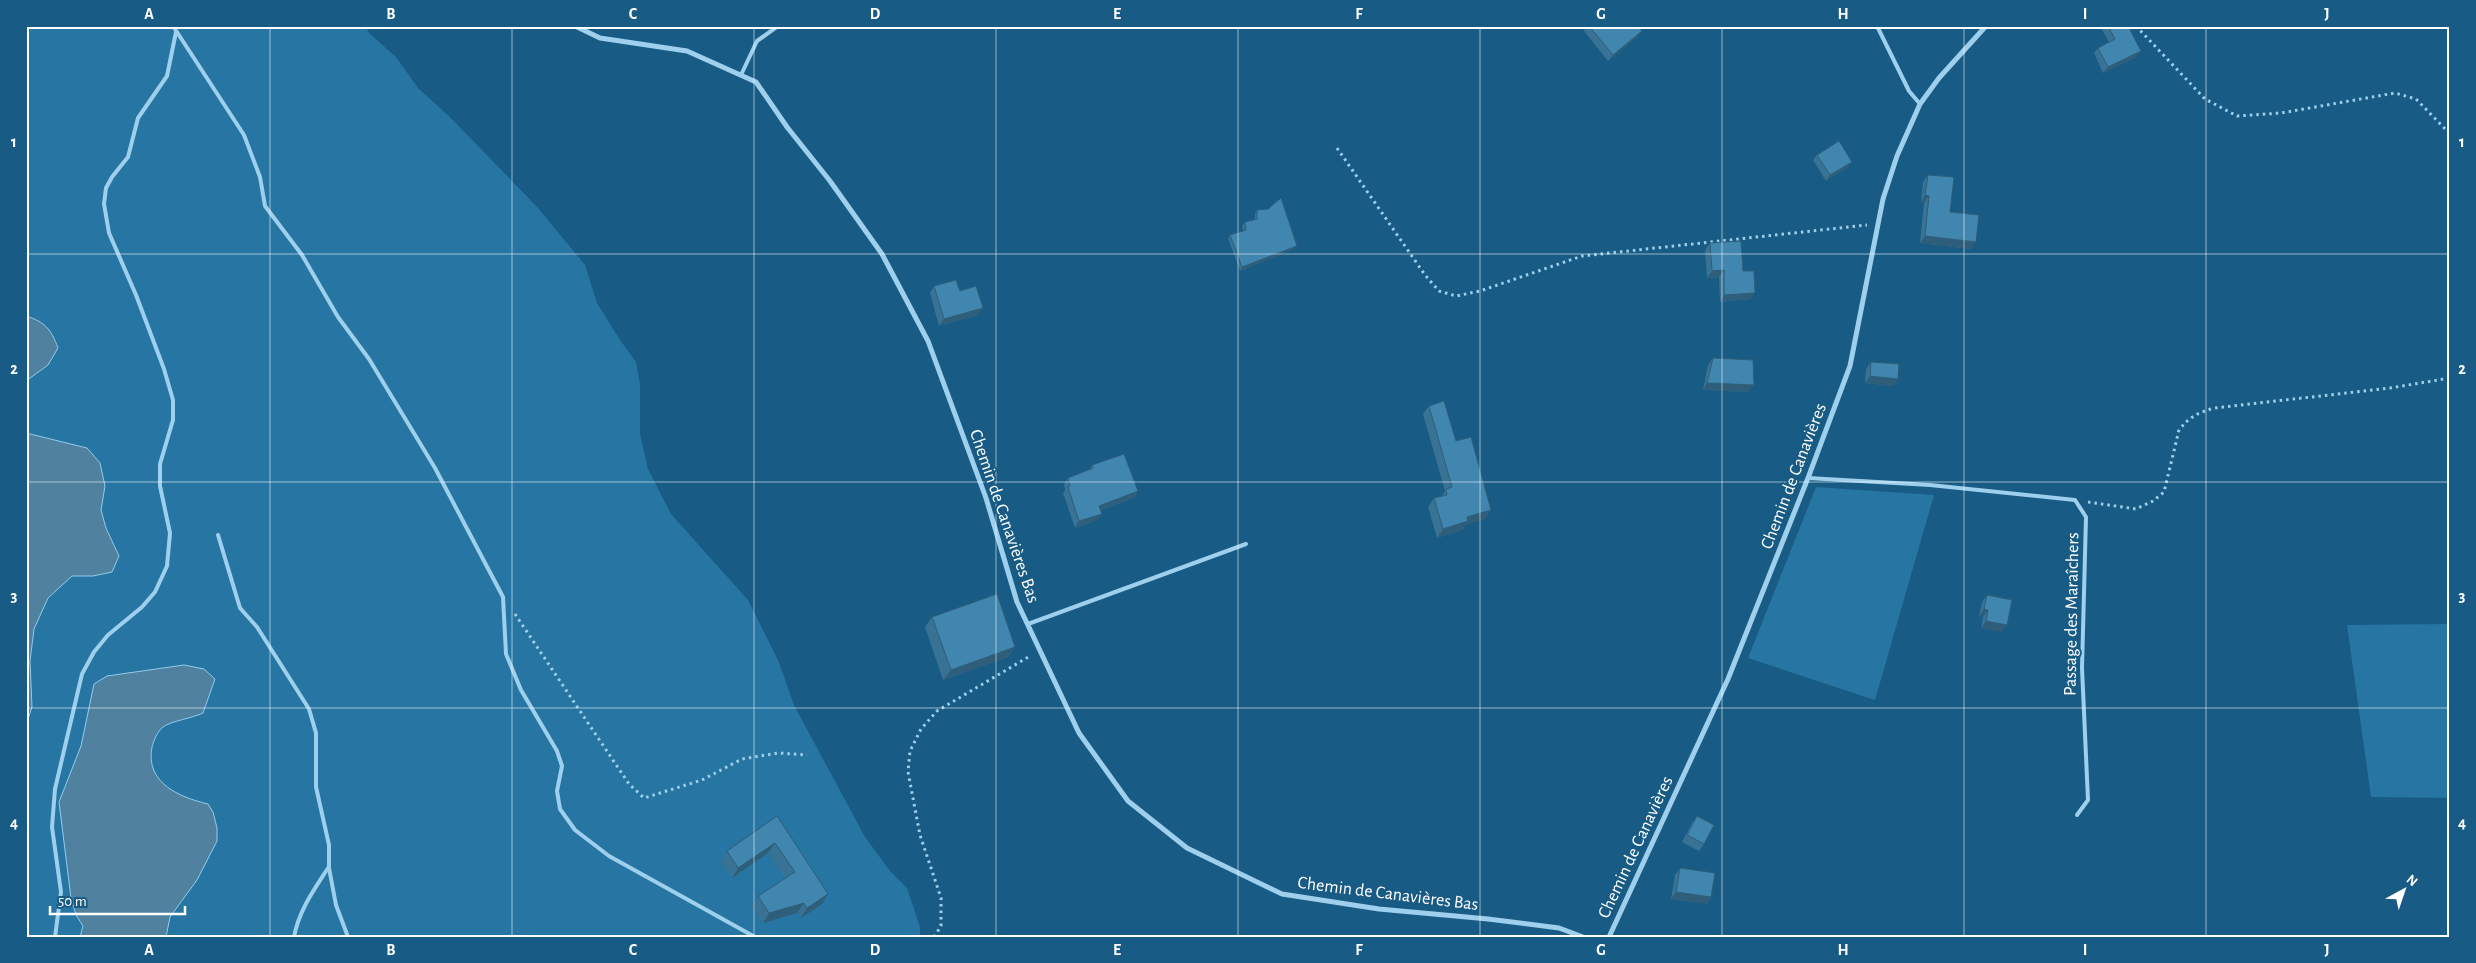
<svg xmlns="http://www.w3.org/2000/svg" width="2476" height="963" font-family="'Alegreya Sans',sans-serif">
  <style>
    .green { fill: #2775a2 }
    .water { fill: #50819e; stroke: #90cdef }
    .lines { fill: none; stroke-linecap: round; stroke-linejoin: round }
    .path { stroke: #9ecfec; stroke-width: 3; stroke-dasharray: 2.5 4; stroke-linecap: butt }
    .lane { stroke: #9ecfec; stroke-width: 4 }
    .street { stroke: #9ecfec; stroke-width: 5 }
    .wall { fill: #387396 }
    .shaded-wall { fill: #2e5e7a }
    .building { fill: #4186ae; stroke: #2e5e7a }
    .grid { fill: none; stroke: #fff; stroke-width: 1; stroke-opacity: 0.55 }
    .labels { text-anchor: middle; stroke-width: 4; stroke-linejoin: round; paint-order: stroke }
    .street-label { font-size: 18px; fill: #fff; stroke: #185b85 }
    .neatline { fill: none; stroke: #fff; stroke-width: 2 }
    .grid-label { font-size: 16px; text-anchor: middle; font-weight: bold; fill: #fff }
  </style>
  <rect width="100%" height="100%" fill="#185b85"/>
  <g class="green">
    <path d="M26,26H365L370,34L396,57L418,88L451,118L538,208L585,265L597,303L620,340L636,362L640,384V434L648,469L671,514L748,600L778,660L794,705L865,837L890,871L907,888L920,927V937H26Z"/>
    <path d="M1816,487L1934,495L1875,700L1748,658Z"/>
    <path d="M2450,624V798L2371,797L2347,625Z"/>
  </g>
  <g class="water">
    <path d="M26,316C45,322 51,329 58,348L48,365L26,381Z"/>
    <path d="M26,433L87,448L100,463L105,486L101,510L106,528L119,556L112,572L93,576H72L48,598L34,629L30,661L32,707L26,725Z"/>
    <path d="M184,665L204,669L215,679L203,713C193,718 171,721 163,727C157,732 154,740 152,747C145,783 179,797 208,804L213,812L217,828V841L197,880L170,917L166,937H80L83,926L76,915L71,898L59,802L81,746L94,684L107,676Z"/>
  </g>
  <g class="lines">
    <g class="path">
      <path d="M2136,26L2205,99L2237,116L2281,113L2395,93L2416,99L2450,134"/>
      <path d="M1337,148L1425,275L1439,291L1456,296L1480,291L1582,256L1867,225"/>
      <path d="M2088,502L2136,509L2153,501L2164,492L2179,430C2189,417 2199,412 2215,408L2390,388L2450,378"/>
      <path d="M515,614L629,784L644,798L702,780L742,759L778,753L807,755"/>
      <path d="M934,937L941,926V898L920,835L908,772L910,751L921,729L937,711L1030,656"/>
    </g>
    <g class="lane">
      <path d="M173,26L244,135L260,177L265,206L302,255L338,317L369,359L435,468L503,597L506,654L521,690L557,751L562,766L557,791L560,809L575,830L609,856L755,937"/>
      <path d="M1877,26L1909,91L1920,104"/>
      <path d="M741,75L757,41L778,26"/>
      <path d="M1808,478L1930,485L2075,500L2086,517L2082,668L2088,800L2077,815"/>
      <path d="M218,535L240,608L257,627L309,709L316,733V787L329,845V868L336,905L348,937"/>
      <path d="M1028,624L1246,544"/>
      <path d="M55,937L61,892L52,827L55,789L82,674L94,652L108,635L142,607L155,592L167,566L170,533L160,486V464L173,420V400L164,369L136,295L109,233L104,204L106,188L112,177L128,157L138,118L167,76L176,32"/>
      <path d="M294,937C299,910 314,890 328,868"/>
    </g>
    <g class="street">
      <path d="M575,26L600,38L687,51L756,82L787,127L830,181L882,254L928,341L986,498L1017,602L1079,733L1128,801L1187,848L1282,894L1379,909L1488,919L1559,928L1583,937"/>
      <path d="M1609,937L1728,679L1808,478L1850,366L1883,199L1897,156L1920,104L1939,78L1986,26"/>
    </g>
  </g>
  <g class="wall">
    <path d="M1587,26H1638L1637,37L1608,61L1584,31Z"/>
    <path d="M2100,26H2128L2137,57L2103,73L2094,53L2098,48L2109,42Z"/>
    <path d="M1817,155L1848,167L1826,181L1813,160Z"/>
    <path d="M1928,175L1950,212L1971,249L1920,243L1924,203L1921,202L1923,182Z"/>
    <path d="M1257,210L1294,249L1240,271L1228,238L1230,235L1243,231L1242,226L1245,222L1255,220V214Z"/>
    <path d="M1710,243L1743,271L1751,299L1720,302L1719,277L1707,278L1705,250Z"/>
    <path d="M934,286L960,291L978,315L939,326L930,293Z"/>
    <path d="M1713,358L1749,392L1703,390L1708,365Z"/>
    <path d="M1871,362L1898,379L1893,386L1865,383L1866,369Z"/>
    <path d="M1429,406L1456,441L1485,519L1467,524L1462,530L1437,538L1428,507L1434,498L1441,497L1445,491L1423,414Z"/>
    <path d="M1092,465L1138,491L1134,498L1101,510L1097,520L1075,528L1063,493L1065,490L1064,484L1068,478L1089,470Z"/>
    <path d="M1987,595L2002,632L1981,628L1983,617L1979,616L1982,602Z"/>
    <path d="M932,617L1015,647L1008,657L943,680L925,627Z"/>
    <path d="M777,816L828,894L822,904L801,918L797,913L763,923L751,906L758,896L785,878L768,853L732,878L721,861L727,851Z"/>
    <path d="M1697,816L1704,844L1699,851L1682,842L1692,823Z"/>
    <path d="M1680,868L1711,897L1707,904L1671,899L1675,875Z"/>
  </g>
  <g class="shaded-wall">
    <path d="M1642,31L1637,37L1608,61L1613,55Z"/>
    <path d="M2141,51L2137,57L2103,73L2108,67Z"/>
    <path d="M1852,162L1848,167L1826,181L1830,175Z"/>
    <path d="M1925,195L1929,196L1924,203L1921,202Z"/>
    <path d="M1925,236L1976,242L1971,249L1920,243Z"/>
    <path d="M1297,246L1294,249L1240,271L1242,267Z"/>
    <path d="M1724,270L1719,277L1707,278L1712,271Z"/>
    <path d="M1755,293L1751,299L1720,302L1724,295Z"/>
    <path d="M983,308L978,315L939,326L944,319Z"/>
    <path d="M1870,376L1898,379L1893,386L1865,383Z"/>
    <path d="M1707,383L1754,385L1749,392L1703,390Z"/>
    <path d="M1138,491L1134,498L1095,512L1099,506Z"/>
    <path d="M1491,510L1485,519L1467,524L1462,530L1437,538L1443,529L1467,517Z"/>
    <path d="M1102,514L1097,520L1075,528L1079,521Z"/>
    <path d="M1984,609L1988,610L1983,617L1979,616Z"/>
    <path d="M1986,621L2007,625L2002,632L1981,628Z"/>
    <path d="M1015,647L1008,657L943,680L951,670Z"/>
    <path d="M775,843L768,853L732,878L738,868Z"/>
    <path d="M1676,892L1711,897L1707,904L1671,899Z"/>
    <path d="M828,894L822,904L801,918L807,908Z"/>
    <path d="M804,903L797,913L763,923L769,913Z"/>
  </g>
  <g class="building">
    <path d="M1589,26H1638L1642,31L1613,55Z"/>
    <path d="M2108,26H2128L2141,51L2108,67L2098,48L2115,39Z"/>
    <path d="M1839,141L1852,162L1830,175L1817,155Z"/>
    <path d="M1928,175L1954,177L1950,212L1979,215L1976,242L1925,236L1929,196L1925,195Z"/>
    <path d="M1281,198L1297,246L1242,267L1230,235L1246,230L1245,222L1257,219V210L1268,209Z"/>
    <path d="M1741,241L1743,271H1754L1755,293L1724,295V270L1712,271L1710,243Z"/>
    <path d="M956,280L960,291L976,286L983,308L944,319L934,286Z"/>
    <path d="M1713,358L1753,360L1754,385L1707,383Z"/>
    <path d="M1871,362L1899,364L1898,379L1870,376Z"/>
    <path d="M1444,401L1456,441L1471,437L1491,510L1467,517L1468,521L1443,529L1434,498L1447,495L1446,489L1452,487L1429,406Z"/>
    <path d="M1124,454L1138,491L1099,506L1102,514L1079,521L1068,487L1070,486L1068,478L1093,468L1092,465Z"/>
    <path d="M997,594L1015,647L951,670L932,617Z"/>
    <path d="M1987,595L2012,600L2007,625L1986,621L1988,610L1984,609Z"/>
    <path d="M777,816L828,894L807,908L804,903L769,913L758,896L795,872L775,843L738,868L727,851Z"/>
    <path d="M1697,816L1714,825L1704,844L1687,835Z"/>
    <path d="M1680,868L1715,873L1711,897L1676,892Z"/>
  </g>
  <path class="grid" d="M270,26V937M512,26V937M754,26V937M996,26V937M1238,26V937M1480,26V937M1722,26V937M1964,26V937M2206,26V937M26,254H2450M26,482H2450M26,708H2450"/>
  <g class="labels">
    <g class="street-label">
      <text transform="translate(1793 476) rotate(-69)" y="6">Chemin de Canavières</text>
      <text transform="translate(1005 516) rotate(71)" y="6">Chemin de Canavières Bas</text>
      <text transform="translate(2071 614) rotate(-89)" y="6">Passage des Maraîchers</text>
      <text transform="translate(1635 847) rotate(-65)" y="6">Chemin de Canavières</text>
      <text transform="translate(1388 893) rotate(7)" y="6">Chemin de Canavières Bas</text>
    </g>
  </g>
  <rect width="2476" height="963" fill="none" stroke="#185b85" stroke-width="55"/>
  <g transform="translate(2404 890) rotate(40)" stroke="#185b85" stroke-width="4" paint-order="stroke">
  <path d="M0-4L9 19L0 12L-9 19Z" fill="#ffffff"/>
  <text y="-8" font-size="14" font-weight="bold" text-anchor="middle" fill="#ffffff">N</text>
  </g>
  <path d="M50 906v8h135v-8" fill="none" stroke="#ffffff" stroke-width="2.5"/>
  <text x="58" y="906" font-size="15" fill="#ffffff" stroke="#185b85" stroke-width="4" paint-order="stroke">50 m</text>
  <rect x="28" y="28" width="2420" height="908" class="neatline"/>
  <g class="grid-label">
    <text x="149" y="19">A</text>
    <text x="391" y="19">B</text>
    <text x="633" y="19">C</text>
    <text x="875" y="19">D</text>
    <text x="1117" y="19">E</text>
    <text x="1359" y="19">F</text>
    <text x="1601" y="19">G</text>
    <text x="1843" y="19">H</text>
    <text x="2085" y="19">I</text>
    <text x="2327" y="19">J</text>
    <text x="14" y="147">1</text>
    <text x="2462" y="147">1</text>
    <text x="14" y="374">2</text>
    <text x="2462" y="374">2</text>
    <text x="14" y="601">3</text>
    <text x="2462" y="601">3</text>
    <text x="14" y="828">4</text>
    <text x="2462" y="828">4</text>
    <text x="149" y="955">A</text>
    <text x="391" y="955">B</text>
    <text x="633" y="955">C</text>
    <text x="875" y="955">D</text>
    <text x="1117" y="955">E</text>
    <text x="1359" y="955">F</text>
    <text x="1601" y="955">G</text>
    <text x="1843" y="955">H</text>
    <text x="2085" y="955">I</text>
    <text x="2327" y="955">J</text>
  </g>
</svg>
